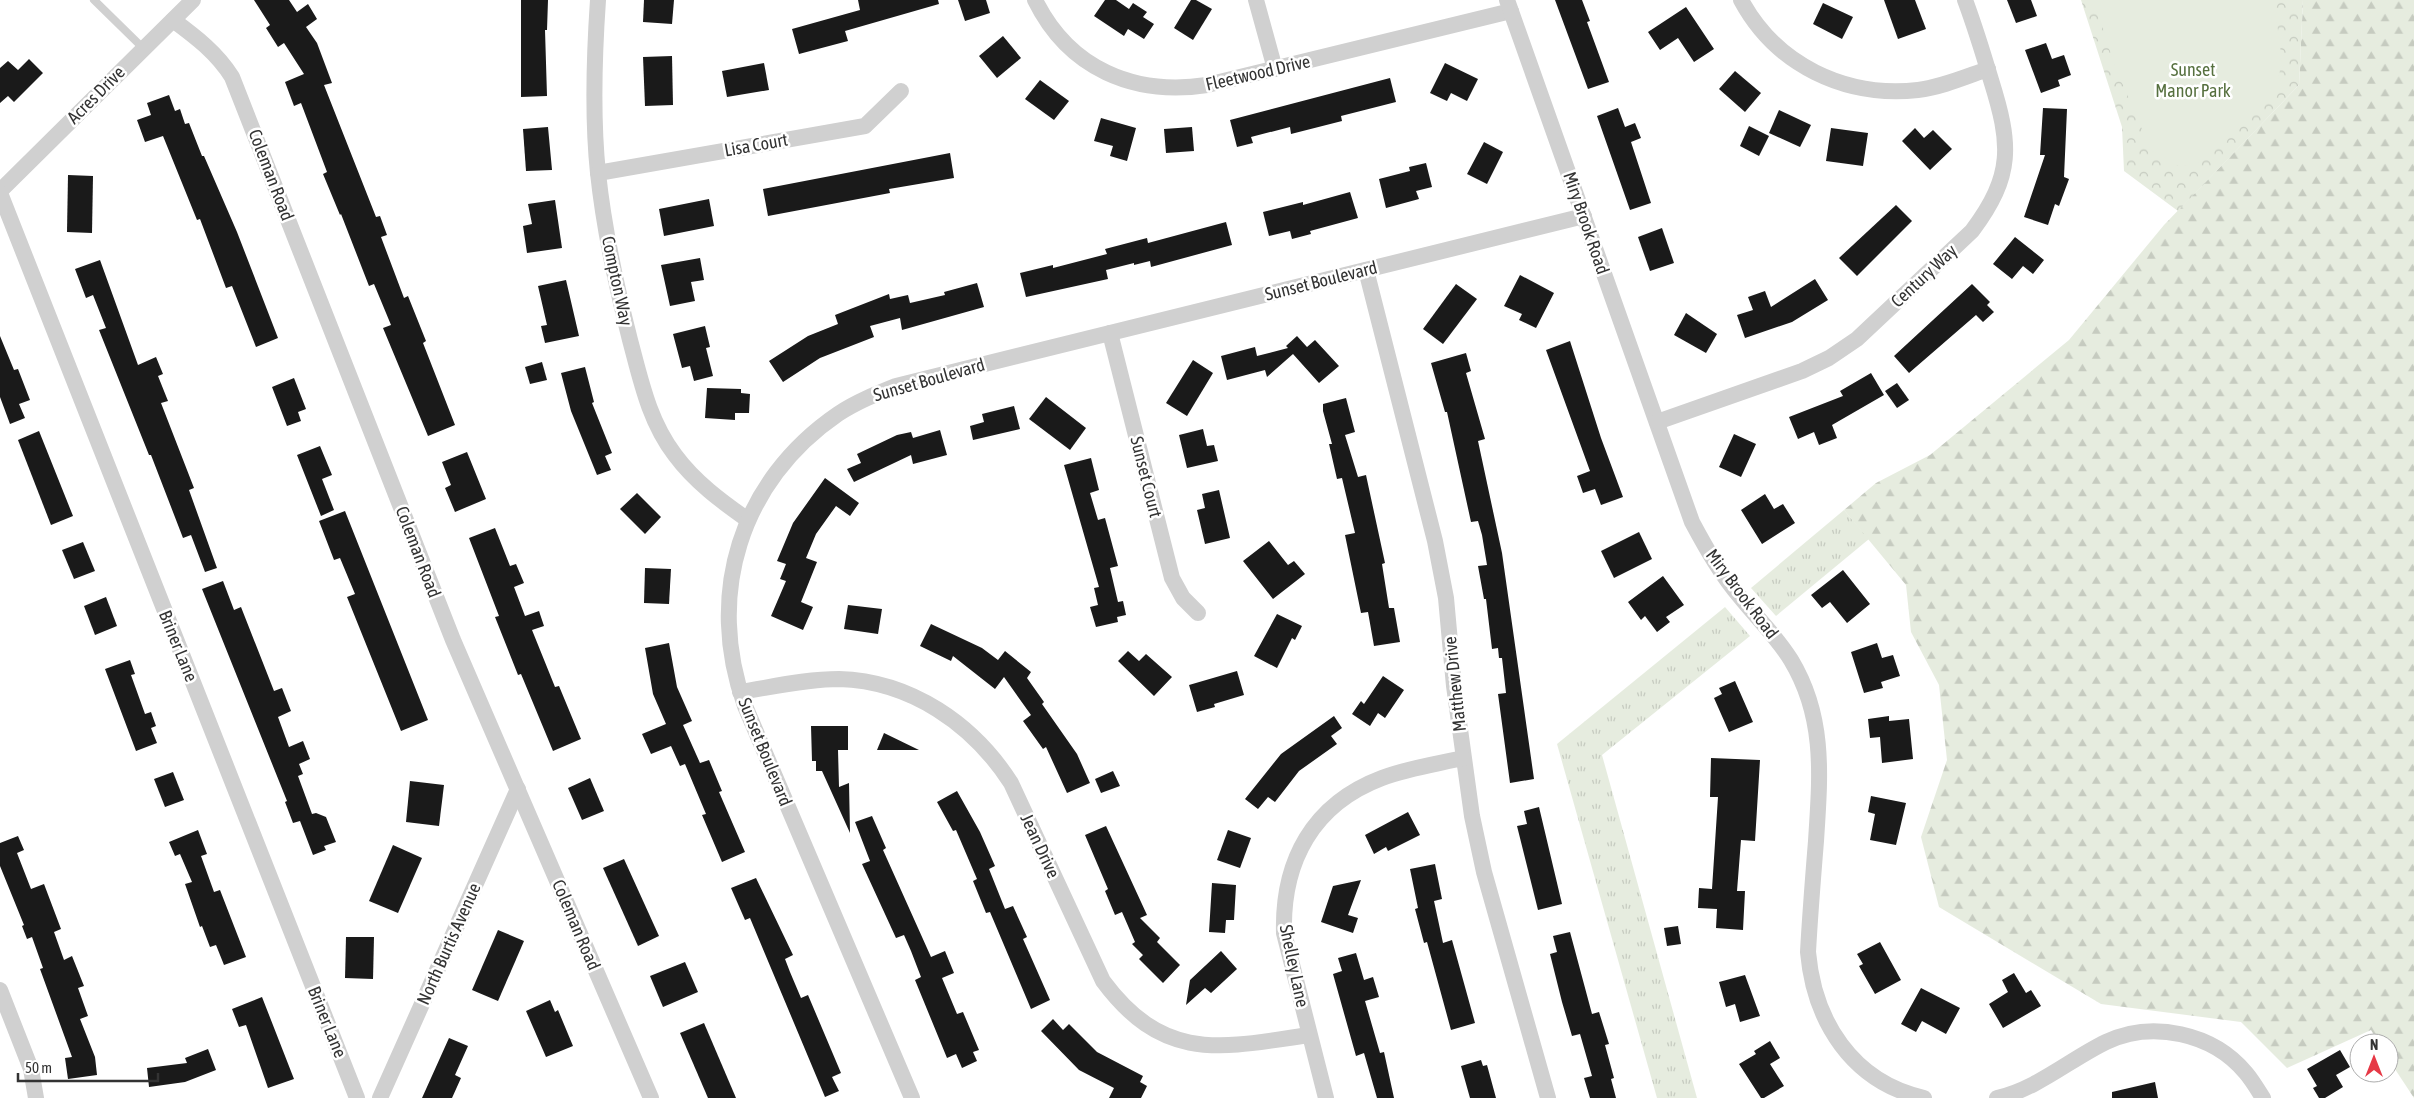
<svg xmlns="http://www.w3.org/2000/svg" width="2414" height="1098" font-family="'Asap Condensed',sans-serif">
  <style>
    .grass { fill: url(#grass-tufts) }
    .forest { fill: url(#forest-firs) }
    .park { fill: url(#park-crowns) }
    .garden { fill: #e6ecdf }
    .building { fill: #1a1a1a }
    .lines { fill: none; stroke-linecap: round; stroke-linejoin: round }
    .service { stroke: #d0d0d0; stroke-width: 8 }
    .minor { stroke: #d0d0d0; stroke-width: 16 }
    .labels { text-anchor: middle; stroke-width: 5; stroke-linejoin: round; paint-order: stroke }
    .park-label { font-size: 18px; fill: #56703f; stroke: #fff }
    .street-label { font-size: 18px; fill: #333; stroke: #fff }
  </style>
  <defs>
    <pattern id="grass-tufts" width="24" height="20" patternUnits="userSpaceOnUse" patternTransform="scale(1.25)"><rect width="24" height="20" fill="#e6ecdf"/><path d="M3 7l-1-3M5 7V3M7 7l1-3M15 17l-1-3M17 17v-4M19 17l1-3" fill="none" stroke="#c6cbc0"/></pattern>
    <pattern id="forest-firs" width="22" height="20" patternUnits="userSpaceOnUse" patternTransform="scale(1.25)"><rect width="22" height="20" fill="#e6ecdf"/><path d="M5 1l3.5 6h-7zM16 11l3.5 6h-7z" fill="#c6cbc0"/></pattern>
    <pattern id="park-crowns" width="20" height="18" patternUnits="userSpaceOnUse" patternTransform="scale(1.25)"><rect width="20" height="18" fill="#e6ecdf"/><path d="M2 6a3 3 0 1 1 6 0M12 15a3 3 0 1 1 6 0" fill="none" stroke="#c6cbc0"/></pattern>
  </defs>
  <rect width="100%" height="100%" fill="#fff"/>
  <g class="grass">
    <path d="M1844,510L1869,539L1776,616L1751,588Z"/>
    <path d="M1725,607L1750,636L1602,755L1697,1098H1657L1557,744Z"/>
  </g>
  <path class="forest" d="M2303,0H2414V1098L2389,1060V1043H2379L2371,1030L2287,1068L2241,1022L2101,1004L1939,907L1921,837L1947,760L1939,685L1911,632L1906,585L1844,510L1876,483L1930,455L2069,340L2164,225L2299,85Z"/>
  <path class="park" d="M2081,0H2303L2299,85L2178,211L2124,171L2122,127Z"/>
  <path class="garden" d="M2274,0L2282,61L2277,85L2201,162L2180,167L2151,150L2114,64L2099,16V0Z"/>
  <g class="building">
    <path d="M254,0H289L297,12L308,4L317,19L306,27L317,43L332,83L324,85L376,217L380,216L387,235L381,237L404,298L408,296L426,341L423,343L455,425L428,436L383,328L391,325L374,284L369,286L341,214L340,215L323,174L327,172L301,103L294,106L285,82L304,74L284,43L278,47L266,28L270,25Z"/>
    <path d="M521,0H548L547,30H545L547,96L521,97Z"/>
    <path d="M644,0H674L672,24L643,22Z"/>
    <path d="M858,0H938L939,4L845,31L848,41L799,54L792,29L860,10Z"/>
    <path d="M958,0H986L990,13L965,21Z"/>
    <path d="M1105,0H1116L1129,9L1133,3L1147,12L1143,17L1154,24L1144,39L1128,29L1124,36L1094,16Z"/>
    <path d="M1191,0H1196L1212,9L1193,40L1174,28Z"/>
    <path d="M1555,0H1582L1590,21L1587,22L1609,82L1588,89Z"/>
    <path d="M1884,0H1915L1926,29L1898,39Z"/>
    <path d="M2007,0H2031L2037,16L2016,23Z"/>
    <path d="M1823,3L1853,17L1842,39L1813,24Z"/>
    <path d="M1686,7L1714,49L1694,62L1678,38L1660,50L1648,32Z"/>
    <path d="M1003,36L1021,58L997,78L979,56Z"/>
    <path d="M2046,43L2052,59L2064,55L2071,75L2058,80L2060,86L2041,93L2025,50Z"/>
    <path d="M672,56L673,105L645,106L643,57Z"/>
    <path d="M29,59L43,73L14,102L8,96L0,103V68L8,61L18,70Z"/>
    <path d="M764,63L769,90L727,97L722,71Z"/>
    <path d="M1445,63L1478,79L1467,101L1451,93L1447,101L1430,93Z"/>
    <path d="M1735,71L1761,93L1745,112L1719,89Z"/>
    <path d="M1390,78L1396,102L1341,116L1342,121L1291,134L1290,127L1251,137L1253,143L1237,147L1230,120Z"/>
    <path d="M1040,80L1069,101L1054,120L1025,99Z"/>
    <path d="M169,95L175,111L180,109L185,124L189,123L202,156H204L237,232L278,338L256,347L232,286L226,288L200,219L197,220L163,136L145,142L137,120L151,115L147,103Z"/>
    <path d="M1618,108L1625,127L1635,123L1641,138L1631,142L1651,203L1630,210L1597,116Z"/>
    <path d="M2043,108L2067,109L2064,177L2069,179L2059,206L2055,204L2048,225L2024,217L2045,155H2040Z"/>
    <path d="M1779,110L1811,125L1800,147L1769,133Z"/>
    <path d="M1101,118L1136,128L1127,161L1110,156L1113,146L1094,141Z"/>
    <path d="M1749,126L1769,136L1759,156L1740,146Z"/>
    <path d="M548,127L552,170L526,171L523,129Z"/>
    <path d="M1192,127L1194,151L1166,153L1164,129Z"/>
    <path d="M1831,128L1868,133L1863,166L1826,161Z"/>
    <path d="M1915,128L1924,138L1933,130L1952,149L1930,170L1902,141Z"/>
    <path d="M1484,142L1503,152L1487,184L1467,174Z"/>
    <path d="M950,153L954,178L889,189L890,193L768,216L763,189Z"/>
    <path d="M1426,163L1432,187L1416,191L1419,199L1386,208L1379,179L1410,171L1409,167Z"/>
    <path d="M68,175L93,176L92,233L67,232Z"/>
    <path d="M1350,192L1358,218L1310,231L1311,234L1292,239L1290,231L1269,236L1263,212L1303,202V205Z"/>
    <path d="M709,199L714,226L664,236L659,209Z"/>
    <path d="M555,200L562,248L527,253L523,226L532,224L528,204Z"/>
    <path d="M1896,205L1912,221L1857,276L1839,258Z"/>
    <path d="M1226,222L1232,245L1151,267L1150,261L1134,265V263L1106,270L1108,279L1026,297L1020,273L1053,265V268L1107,254L1105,249L1147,238L1148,243Z"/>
    <path d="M1662,228L1674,263L1650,271L1638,237Z"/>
    <path d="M2015,237L2044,260L2033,274L2023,266L2012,279L1993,264Z"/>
    <path d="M700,258L704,280L691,282L695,301L670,306L661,265Z"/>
    <path d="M100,260L138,365L156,357L163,374L158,376L168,401L161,403L194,488L189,490L217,568L205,572L191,535L183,538L151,455H149L99,330L106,328L93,295L86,298L75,269Z"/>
    <path d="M1520,275L1554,293L1536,328L1519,320L1522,314L1504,306Z"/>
    <path d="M1815,279L1828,300L1792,322L1745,338L1737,315L1753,310L1748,297L1765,291L1771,307Z"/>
    <path d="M566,280L579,336L545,343L541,326L547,325L538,286Z"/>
    <path d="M977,283L984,307L902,330L900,318L870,326L874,337L820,358L783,382L769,361L808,336L838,324L835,315L889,294L890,299L908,295L910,303L945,295L944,292Z"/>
    <path d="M1456,284L1477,299L1443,344L1423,329Z"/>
    <path d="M1972,284L1990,302L1987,305L1994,312L1983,322L1976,315L1909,373L1894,356Z"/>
    <path d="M1686,313L1717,334L1706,353L1674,335Z"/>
    <path d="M705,326L710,347L706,348L713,376L694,381L690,366L682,368L673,334Z"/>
    <path d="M0,336L14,370L18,369L30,400L19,404L25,418L10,424L0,397Z"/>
    <path d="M1297,336L1307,347L1315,340L1339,366L1319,383L1293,354L1267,377L1265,370L1227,380L1221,356L1255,347L1257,356L1288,348L1286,346Z"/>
    <path d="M1570,341L1601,438L1623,497L1601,505L1595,489L1583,493L1577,476L1590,471L1546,350Z"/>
    <path d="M1466,353L1471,371L1466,373L1485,439L1478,441L1502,553L1534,779L1510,783L1498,694L1506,693L1502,658H1499L1498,648L1492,649L1486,599H1484L1478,566L1487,565L1482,535L1478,521L1471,522L1447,412H1445L1431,363Z"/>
    <path d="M1193,360L1213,373L1187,416L1166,403Z"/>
    <path d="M542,362L547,380L530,384L525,367Z"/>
    <path d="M585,367L594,402L592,403L612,453L605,456L611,470L597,475L571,411L561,373Z"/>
    <path d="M1871,373L1884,395L1832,425L1837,438L1819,445L1814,432L1798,439L1789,417L1843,396L1840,391Z"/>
    <path d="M294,378L306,409L298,412L301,421L287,426L272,387Z"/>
    <path d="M1897,383L1909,400L1897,408L1885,391Z"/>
    <path d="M707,388L741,389V393L750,394L749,413H735V420L705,418Z"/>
    <path d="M1046,397L1086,428L1070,450L1029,419Z"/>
    <path d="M1346,398L1355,432L1345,435L1358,477L1366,475L1385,563L1382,564L1389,608H1394L1400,642L1374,646L1368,612L1361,613L1345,535L1355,533L1342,478L1337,479L1329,444H1332L1323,411V404Z"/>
    <path d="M1014,406L1020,429L973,440L970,426L984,422L982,414Z"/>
    <path d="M1203,429L1207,446L1214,445L1218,461L1187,468L1179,435Z"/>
    <path d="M940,430L947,455L913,464L911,455L854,482L847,469L861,463L857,454L897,435L911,432L913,438Z"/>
    <path d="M39,431L73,516L51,525L18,440Z"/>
    <path d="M1734,434L1756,444L1741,477L1719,467Z"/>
    <path d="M320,446L332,475L322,479L334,510L321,516L297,455Z"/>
    <path d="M467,452L486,499L455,512L445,488L451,485L442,462Z"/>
    <path d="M1091,458L1099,490L1090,493L1098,520L1105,518L1118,566L1110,568L1118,602L1123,601L1126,615L1117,617L1118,622L1096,627L1090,607L1098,605L1094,588L1099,587L1064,465Z"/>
    <path d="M825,478L859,503L850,516L836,506L816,534L806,558L817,562L801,602L813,607L803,630L771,616L786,581L780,579L786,564L777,561L793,523Z"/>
    <path d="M1219,490L1230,538L1205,544L1197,510L1205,508L1202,494Z"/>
    <path d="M637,493L661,517L645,534L620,509Z"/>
    <path d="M1765,494L1774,509L1783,504L1795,523L1762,544L1741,510Z"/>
    <path d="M345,511L428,720L401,731L347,597L355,594L340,558L334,560L319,521Z"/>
    <path d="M495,528L510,566L516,564L524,583L514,587L525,616L539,611L544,626L532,630L555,687L559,686L581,739L553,751L521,674L518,675L495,617L499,616L469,538Z"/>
    <path d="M1639,532L1652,559L1614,578L1601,551Z"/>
    <path d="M1269,541L1288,565L1294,561L1305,574L1273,599L1243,561Z"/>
    <path d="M83,542L95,571L74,579L62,550Z"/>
    <path d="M645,568L671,569L669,604L644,603Z"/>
    <path d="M1843,570L1870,604L1847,623L1830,602L1822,608L1811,595Z"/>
    <path d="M1663,576L1684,605L1666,617L1670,622L1657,632L1645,616L1641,620L1628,602Z"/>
    <path d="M223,581L234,610L241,607L274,691L282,688L291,711L278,717L289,747L303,741L310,759L299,764L303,774L298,776L312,814L316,813L326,817L336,842L324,846L326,850L313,855L300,821L293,823L285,802L287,801L202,589Z"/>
    <path d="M106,597L117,626L95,635L84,606Z"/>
    <path d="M848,605L882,609L878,634L844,629Z"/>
    <path d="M1277,614L1302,626L1295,640L1292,638L1277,668L1254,656Z"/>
    <path d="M931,624L982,648L998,660L1005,651L1031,672L1027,678L1044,702L1042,704L1077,754L1090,783L1067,793L1046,747L1043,749L1023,721L1031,715L1004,677L995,689L953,656L951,661L920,646Z"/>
    <path d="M669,643L677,687L692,721L683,725L700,763L709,760L722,791L719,792L745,852L722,862L702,815L706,814L685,764L680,766L671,746L651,754L642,734L666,724L653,694L645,648Z"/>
    <path d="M1877,643L1882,658L1893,655L1900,676L1881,682L1883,688L1864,693L1851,652Z"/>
    <path d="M1128,651L1139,661L1146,654L1172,677L1154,696L1118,661Z"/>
    <path d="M130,660L135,674L131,675L145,714L151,712L156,726L151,728L157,743L136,751L105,669Z"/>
    <path d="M1237,671L1244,695L1214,704L1215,707L1197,712L1189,685Z"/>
    <path d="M1383,676L1404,690L1385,718L1378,713L1370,726L1352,714L1361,701L1364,704Z"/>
    <path d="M1735,681L1753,722L1729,732L1714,698L1722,694L1719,688Z"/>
    <path d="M1334,716L1342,728L1331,736L1337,744L1299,771L1275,802L1268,797L1258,809L1245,799L1281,754Z"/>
    <path d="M1889,716V721L1909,719L1913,759L1882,763L1880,737L1870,738L1868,719Z"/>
    <path d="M811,726H848V750H838L839,787L849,783L850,833L822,771H816V761H812Z"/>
    <path d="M884,733L919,750H877Z"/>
    <path d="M1711,758L1760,760L1755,841L1741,840L1737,891H1745L1743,930L1716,928L1717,909L1698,908L1699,888L1712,889L1718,797H1710Z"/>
    <path d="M1113,771L1120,786L1101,793L1095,779Z"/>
    <path d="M173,772L184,800L165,807L154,779Z"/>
    <path d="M590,778L604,811L582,820L568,788Z"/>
    <path d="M410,781L444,785L439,826L406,822Z"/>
    <path d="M957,791L980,832L995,866L989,869L1005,909L1013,906L1027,937L1023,939L1050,1000L1031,1009L990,912L986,913L973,881L977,879L956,830L953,831L937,802Z"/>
    <path d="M1871,796L1906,803L1896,845L1870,840L1875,814L1868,812Z"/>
    <path d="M1539,807L1562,904L1538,910L1517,826L1527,824L1524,811Z"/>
    <path d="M1408,812L1420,835L1388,851L1386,847L1374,854L1365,835Z"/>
    <path d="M872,816L886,848L883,850L931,957L945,951L954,973L942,978L957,1014L963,1012L979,1050L973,1052L977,1061L962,1068L956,1054L947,1058L915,980L921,977L911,951L904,935L896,938L862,864L870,861L855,822Z"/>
    <path d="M1106,826L1147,915L1140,918L1160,938L1157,942L1180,965L1163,983L1139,959L1143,955L1132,944L1135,942L1122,912L1115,915L1105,891L1108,889L1085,835Z"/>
    <path d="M198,830L207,854L201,856L214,892L220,890L246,957L224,965L216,945L210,947L202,926L200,927L185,884L192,882L180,854L175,856L169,842Z"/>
    <path d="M1228,830L1251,838L1240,868L1217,860Z"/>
    <path d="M18,836L24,850L17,853L31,889L44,884L61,929L54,932L64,960L72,956L84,986L78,988L88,1016L80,1019L95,1057L97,1075L68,1079L65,1058L72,1057L40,969L43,968L32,937L27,939L22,926L24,925L0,866V843Z"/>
    <path d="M393,845L422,858L398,913L369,901Z"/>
    <path d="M624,859L659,936L638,946L603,868Z"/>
    <path d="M1435,864L1442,899L1434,901L1443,943L1452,940L1475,1023L1451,1030L1427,942L1424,943L1415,909L1418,908L1410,869Z"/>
    <path d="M756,878L793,955L785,959L790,972L801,998L808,995L841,1073L832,1077L839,1091L825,1097L750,918L745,920L731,888Z"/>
    <path d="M1361,880L1348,915L1358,918L1353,933L1321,922L1333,886Z"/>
    <path d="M1212,883L1236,885L1234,920H1226L1225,933L1209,932Z"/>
    <path d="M1678,926L1681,944L1667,946L1664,928Z"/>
    <path d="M498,930L524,941L498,1001L472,990Z"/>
    <path d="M1570,932L1592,1014L1599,1012L1609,1044L1605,1045L1614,1078L1611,1079L1616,1098H1590L1584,1078L1592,1076L1580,1034L1572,1036L1562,1002L1550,954L1557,952L1553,936Z"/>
    <path d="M346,937H374L373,979L345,978Z"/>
    <path d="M1880,942L1901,980L1875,994L1859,966L1863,964L1857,954Z"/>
    <path d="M1221,951L1237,969L1211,993L1205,988L1186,1005L1190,980Z"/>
    <path d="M1356,953L1364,980L1373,977L1379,997L1365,1001L1380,1053L1384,1052L1394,1098H1377L1364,1053L1356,1056L1333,974L1342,971L1338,958Z"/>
    <path d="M685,962L698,992L663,1007L650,976Z"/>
    <path d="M2014,973L2026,993L2031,990L2041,1006L2003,1028L1989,1004L2008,992L2002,980Z"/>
    <path d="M1745,975L1760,1016L1740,1022L1735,1004L1726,1007L1719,982Z"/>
    <path d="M1921,988L1960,1008L1946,1034L1922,1021L1916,1032L1901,1024Z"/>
    <path d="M262,997L294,1079L268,1088L246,1025L239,1027L232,1009Z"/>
    <path d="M550,1000L555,1012L558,1010L573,1046L546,1057L526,1011Z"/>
    <path d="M1053,1019L1063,1030L1069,1024L1097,1052L1143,1076L1140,1082L1147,1086L1141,1098H1109L1114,1088L1079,1070L1041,1031Z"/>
    <path d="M704,1023L736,1098H708L680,1033Z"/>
    <path d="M449,1038L468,1046L455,1075L461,1078L452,1098H422Z"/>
    <path d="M1770,1041L1780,1058L1770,1064L1784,1086L1764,1098H1761L1739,1064L1756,1054L1754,1051Z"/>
    <path d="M208,1049L216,1070L185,1082L149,1087L147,1068L187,1063L185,1058Z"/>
    <path d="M2340,1050L2350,1067L2336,1075L2343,1087L2325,1098H2319L2313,1088L2317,1086L2307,1069Z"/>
    <path d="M1481,1060L1483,1066L1487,1065L1496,1098H1470L1461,1066Z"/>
    <path d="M2155,1082L2158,1098H2112V1092Z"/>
  </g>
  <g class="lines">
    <path class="service" d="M94,0L143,48"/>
    <g class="minor">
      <path d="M598,0C594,58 592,116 598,173C604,230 616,285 630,340C641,381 649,421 675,455C695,482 721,501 748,520"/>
      <path d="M1035,0C1069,69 1134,96 1207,85L1511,11"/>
      <path d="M1256,0L1275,69"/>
      <path d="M1507,0L1692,522C1706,548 1721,575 1741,598C1758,619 1777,637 1791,660C1826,718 1820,777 1816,841C1813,878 1810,915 1808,952C1814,1021 1852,1082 1924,1098"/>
      <path d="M1741,0C1776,65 1845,98 1918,90C1942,87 1965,77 1988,69"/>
      <path d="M173,20C196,37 217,53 232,77L453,640L651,1098"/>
      <path d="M598,173L865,126L901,91"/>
      <path d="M0,191L193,0"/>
      <path d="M0,193L357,1098"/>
      <path d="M1366,270L1435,541L1446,598L1454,686L1472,816L1484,872L1548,1098"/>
      <path d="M1110,333L1172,578L1183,598L1198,613"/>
      <path d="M1657,422L1802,371L1829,358L1857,339L1972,231C2014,175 2011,144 1991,80C1983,53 1975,27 1965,0"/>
      <path d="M740,692C772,687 806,679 839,679C911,681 973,724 1011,783L1103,981C1164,1063 1221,1048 1309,1035"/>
      <path d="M0,990L31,1069L36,1098"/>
      <path d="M380,1098L518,789"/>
      <path d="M912,1098L745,706C705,595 740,481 838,414C856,402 876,394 896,386L1584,216"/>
      <path d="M1326,1098L1284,933C1282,861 1313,804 1382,778C1408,768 1437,764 1463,758"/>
      <path d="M1997,1098C2037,1089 2069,1060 2106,1042C2152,1020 2213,1033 2246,1073C2252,1080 2258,1090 2263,1098"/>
    </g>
  </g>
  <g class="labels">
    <g class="park-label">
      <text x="2193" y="76">Sunset<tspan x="2193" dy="21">Manor Park</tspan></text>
    </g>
    <g class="street-label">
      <text transform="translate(1258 73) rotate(-13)" y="6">Fleetwood Drive</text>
      <text transform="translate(96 95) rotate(-45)" y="6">Acres Drive</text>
      <text transform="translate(756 145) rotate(-10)" y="6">Lisa Court</text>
      <text transform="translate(271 175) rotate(69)" y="6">Coleman Road</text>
      <text transform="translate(1586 223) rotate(71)" y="6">Miry Brook Road</text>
      <text transform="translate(1924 276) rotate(-43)" y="6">Century Way</text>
      <text transform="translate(617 281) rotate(78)" y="6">Compton Way</text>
      <text transform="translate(1321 281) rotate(-14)" y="6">Sunset Boulevard</text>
      <text transform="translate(929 380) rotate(-16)" y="6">Sunset Boulevard</text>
      <text transform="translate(1146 477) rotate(76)" y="6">Sunset Court</text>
      <text transform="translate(418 552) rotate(69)" y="6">Coleman Road</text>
      <text transform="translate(1742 594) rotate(53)" y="6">Miry Brook Road</text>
      <text transform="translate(178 646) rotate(68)" y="6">Briner Lane</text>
      <text transform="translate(1455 684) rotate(-96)" y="6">Matthew Drive</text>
      <text transform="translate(765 752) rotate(68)" y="6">Sunset Boulevard</text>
      <text transform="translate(1040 846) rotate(65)" y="6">Jean Drive</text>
      <text transform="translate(576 925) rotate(67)" y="6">Coleman Road</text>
      <text transform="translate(449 944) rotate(-66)" y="6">North Burtis Avenue</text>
      <text transform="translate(1294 966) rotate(78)" y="6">Shelley Lane</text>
      <text transform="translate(327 1022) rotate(68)" y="6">Briner Lane</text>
    </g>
  </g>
  <g transform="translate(2374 1058)"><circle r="24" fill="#ffffff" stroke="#adadad"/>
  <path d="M0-4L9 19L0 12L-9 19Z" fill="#e63946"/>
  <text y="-8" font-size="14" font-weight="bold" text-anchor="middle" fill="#333333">N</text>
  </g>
  <path d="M18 1073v8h140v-8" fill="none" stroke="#333333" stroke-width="2.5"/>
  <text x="25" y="1073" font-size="15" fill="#333333" stroke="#ffffff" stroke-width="4" paint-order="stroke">50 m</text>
</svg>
